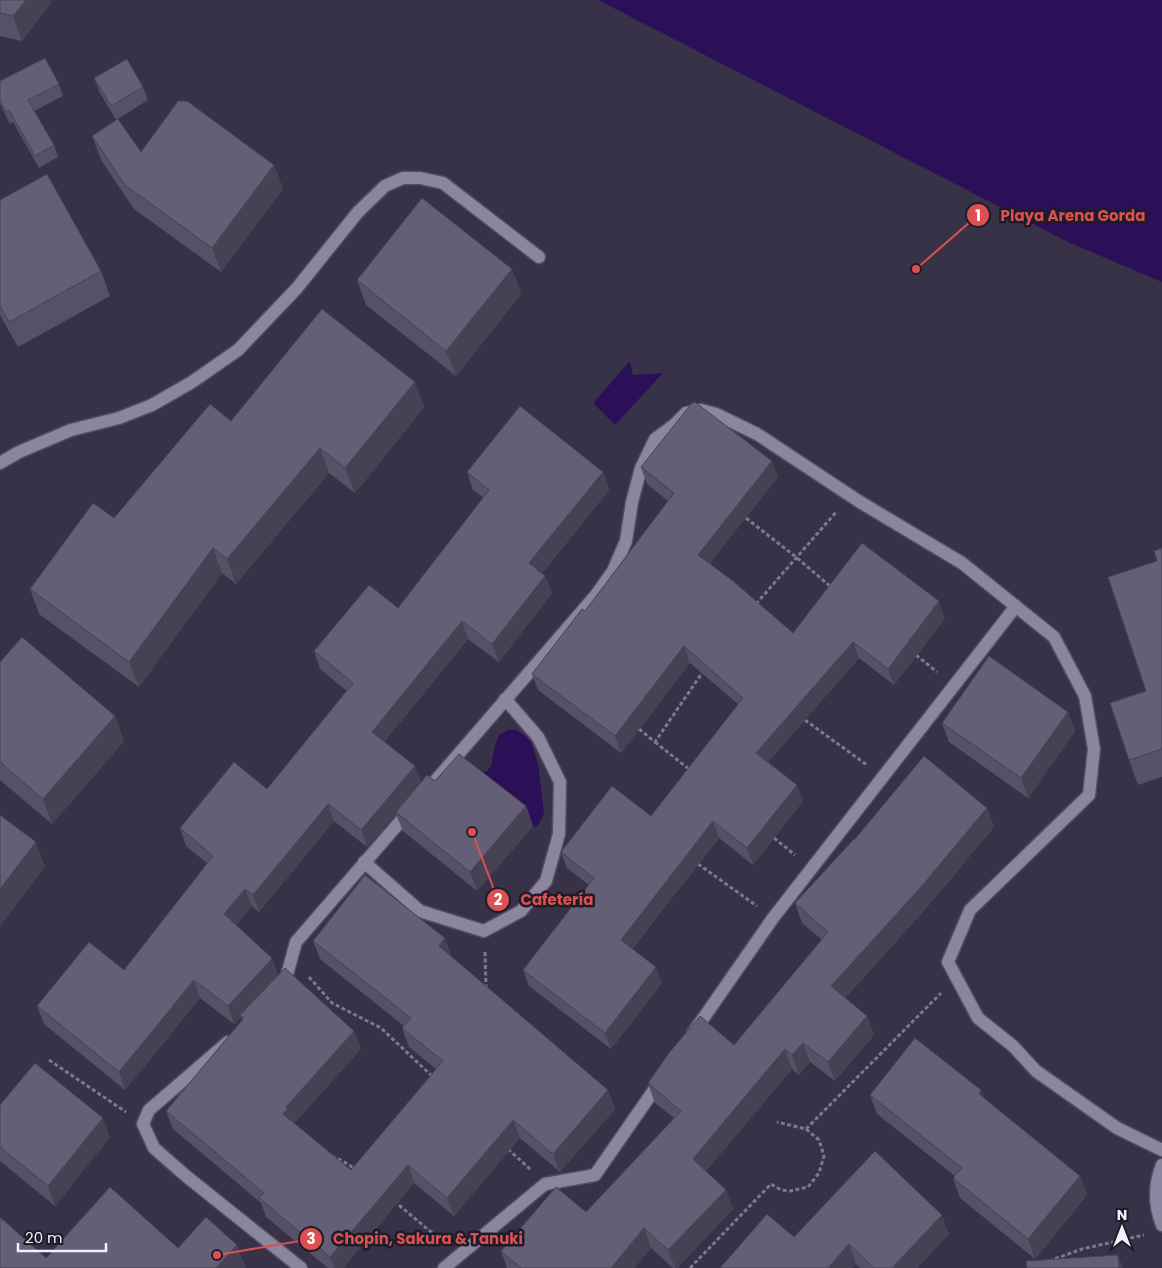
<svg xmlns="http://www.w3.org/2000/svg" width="1162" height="1268" font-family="Poppins,sans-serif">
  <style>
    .water { fill: #2c1057 }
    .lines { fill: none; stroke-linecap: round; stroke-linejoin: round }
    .lane-casing { stroke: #524d60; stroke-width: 15 }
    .path { stroke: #7d788c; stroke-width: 3; stroke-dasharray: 4 2.5; stroke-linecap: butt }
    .lane { stroke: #8b85a0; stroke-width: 12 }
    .wall { fill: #565166 }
    .shaded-wall { fill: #464253 }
    .building { fill: #645e77; stroke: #464253 }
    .leader { fill: none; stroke: #dc5053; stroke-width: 2 }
    .callout-dot { fill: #dc5053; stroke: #1e1c26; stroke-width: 2 }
    .mark-label { font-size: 15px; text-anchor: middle; font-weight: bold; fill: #fff }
    .callout-label { font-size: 15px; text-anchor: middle; font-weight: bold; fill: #dc5053; stroke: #1e1c26; stroke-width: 5; stroke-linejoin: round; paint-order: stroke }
  </style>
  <rect width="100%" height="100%" fill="#383249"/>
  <g class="water">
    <path d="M598,0H1162V282L1068,242Z"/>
    <path d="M630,361L633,375L663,373L615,425L593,403Z"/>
    <path d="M508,730H516L523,734L531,742L538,764L544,811L543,816L537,827L533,826L479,774L487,771L491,766L495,745L499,735Z"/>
  </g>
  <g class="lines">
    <defs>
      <g id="lane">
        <path d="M0,463L19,452L71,430L119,418L152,405L192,382L238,350L297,288L358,212L385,186L403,178H420L443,183L539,257"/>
        <path d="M424,794L596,595L613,571L626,541L632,502L641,468L655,439L674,425L686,413L701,410L716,414L757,434L860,502L962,563L1054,637L1085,696L1094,749L1089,795L970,910L948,962L978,1018L1013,1046L1036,1071L1117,1128L1162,1150"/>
        <path d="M364,862L420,911L484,931L521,911L546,881L559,834L560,782L538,737L505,699"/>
        <path d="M281,986L285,982L296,942L411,809"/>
        <path d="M693,1033L773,918L1016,606"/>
        <path d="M228,1042L149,1110L143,1124L154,1148L186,1176L301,1268"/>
        <path d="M1162,1165C1154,1185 1154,1205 1162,1225"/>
        <path d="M444,1268L545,1184L595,1175L661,1080"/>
      </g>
    </defs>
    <use href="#lane" class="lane-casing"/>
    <g class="path">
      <path d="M746,518L796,557L831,587"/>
      <path d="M756,604L837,511"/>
      <path d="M916,655L937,672"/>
      <path d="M805,720L867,765"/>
      <path d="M639,729L655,742L704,670"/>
      <path d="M655,742L690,770"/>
      <path d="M774,838L795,855"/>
      <path d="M698,864L757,906"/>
      <path d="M485,952L486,988"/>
      <path d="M309,977L332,1003L381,1028L433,1077"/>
      <path d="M49,1060L126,1112"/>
      <path d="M806,1129L941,993"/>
      <path d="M508,1149L531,1170"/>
      <path d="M332,1156L348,1164L356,1170"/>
      <path d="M394,1201L443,1242"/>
      <path d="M1049,1261L1082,1249L1144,1235"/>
      <path d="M690,1268L771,1184L781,1190L790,1191L808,1187L819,1173L824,1156L819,1140L806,1129L777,1122"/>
    </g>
    <use href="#lane" class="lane"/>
  </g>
  <g class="wall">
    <path d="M0,0L51,3L22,41L0,36Z"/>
    <path d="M94,78L143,87L148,100L116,120L99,91Z"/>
    <path d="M0,81L59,84L63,96L34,111L54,145L58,157L39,168L13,122L10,124L0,104Z"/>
    <path d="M92,136L141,152L274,165L283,189L221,272L134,209L101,160Z"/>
    <path d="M0,200L101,271L110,296L18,347L0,315Z"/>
    <path d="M512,269L521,294L456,376L366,305L357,280Z"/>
    <path d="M415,382L424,407L355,493L329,473L236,584L222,573L139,687L39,614L30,589L114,518L231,421Z"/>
    <path d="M641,467L778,477L710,563L793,633L945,618L894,685L859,658L768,762L797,785L803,801L753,865L719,838L632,949L662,983L611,1049L529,986L523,970L589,885L567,868L561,852L651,816L738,704L690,663L621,753L538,690L532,674L585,611L668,501L647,484Z"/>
    <path d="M467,472H603L609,490L542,573L545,576L552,593L499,662L468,639L384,742L421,782L435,781L526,806L533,826L477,891L403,831L396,814L367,847L334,821L259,912L252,906L236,925L278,975L354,1031L361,1049L294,1123L351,1170L436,1069L409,1047L402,1028L404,1026L320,959L313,941L445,938L451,956L608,1090L615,1109L560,1172L520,1138L454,1216L414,1183L343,1268H328L266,1217L261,1203L173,1129L166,1111L242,1020L241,1017L234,1024L200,998L125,1090L44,1024L37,1006L124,970L207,863L186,846L180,828L267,789L347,691L320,669L314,651L398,608L484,498L473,490Z"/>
    <path d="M1162,548V777L1138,785L1129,760L1146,691L1157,561Z"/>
    <path d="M0,662L115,716L124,741L52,824L0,780Z"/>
    <path d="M1068,712L1075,731L1028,798L949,742L942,723Z"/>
    <path d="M987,808L994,827L929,905L845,998L867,1016L874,1035L835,1081L810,1062L799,1075L792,1069L706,1171L733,1209L677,1268H673L651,1248L634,1268H507L501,1251L586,1212L674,1118L655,1103L648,1083L734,1045L822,940L802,923L795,903L855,839Z"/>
    <path d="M981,1090L984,1098L1080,1176L1087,1195L1035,1259L960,1198L953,1178L955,1176L877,1114L870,1095Z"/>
    <path d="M0,1105L110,1137L55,1206L0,1161Z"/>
    <path d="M949,1234L917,1268H860L856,1264L794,1237Z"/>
  </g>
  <g class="shaded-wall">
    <path d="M26,0H50L51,3L22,41L13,16Z"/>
    <path d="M274,165L283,189L221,272L212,248Z"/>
    <path d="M512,269L521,294L456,376L446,351Z"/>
    <path d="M415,382L424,407L355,493L345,468Z"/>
    <path d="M320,448L329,473L236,584L227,559Z"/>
    <path d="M772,461L778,477L704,571L698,555Z"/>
    <path d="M603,472L609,490L535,581L529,563Z"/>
    <path d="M213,548L222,573L139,687L129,662Z"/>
    <path d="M545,576L552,593L499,662L492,644Z"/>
    <path d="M939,601L945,618L894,685L888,669Z"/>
    <path d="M462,621L468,639L378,749L372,732Z"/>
    <path d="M853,642L859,658L762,769L756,753Z"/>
    <path d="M684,646L690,663L621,753L615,736Z"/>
    <path d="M1068,712L1075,731L1028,798L1021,778Z"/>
    <path d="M115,716L124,741L52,824L43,799Z"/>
    <path d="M415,766L422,784L396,812V814L367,847L361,830Z"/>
    <path d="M797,785L803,801L753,865L747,848Z"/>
    <path d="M328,804L334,821L259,912L253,895Z"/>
    <path d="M526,806L533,826L477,891L470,872Z"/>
    <path d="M987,808L994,827L929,905L838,1005L831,986Z"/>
    <path d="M713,821L719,838L626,956L621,940Z"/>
    <path d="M36,842L45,867L0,926V889Z"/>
    <path d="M245,889L252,906L230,932L224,914Z"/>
    <path d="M445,938L451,957L439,946Z"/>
    <path d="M272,958L278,975L240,1015L241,1017L234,1024L228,1006Z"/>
    <path d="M656,967L662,983L611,1049L605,1033Z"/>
    <path d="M194,980L200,998L125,1090L119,1072Z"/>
    <path d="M867,1016L874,1035L835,1081L828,1062Z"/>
    <path d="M354,1031L361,1049L294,1124L283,1114L286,1107Z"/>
    <path d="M803,1043L810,1062L799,1075L792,1055Z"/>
    <path d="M785,1049L792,1069L700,1178L693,1159Z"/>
    <path d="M608,1090L615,1109L560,1172L553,1154Z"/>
    <path d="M981,1090L988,1110L979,1094Z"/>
    <path d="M103,1118L110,1137L55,1206L48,1186Z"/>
    <path d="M513,1120L520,1138L454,1216L447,1198Z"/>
    <path d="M408,1165L414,1183L343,1268H334L330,1257Z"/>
    <path d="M1080,1176L1087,1195L1035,1259L1028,1239Z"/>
    <path d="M726,1190L733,1209L677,1268H675L668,1250Z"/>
    <path d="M942,1215L949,1234L917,1268H892Z"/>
    <path d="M644,1228L651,1248L634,1268H611Z"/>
    <path d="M849,1244L856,1264L852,1268H828Z"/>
    <path d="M237,1245L246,1268H216Z"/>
    <path d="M1118,1255L1123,1268H1119Z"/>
  </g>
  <g class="building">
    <path d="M0,0H26L13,16L0,13Z"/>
    <path d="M45,58L59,84L28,100L54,145L35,156L9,110L6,112L0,101V81Z"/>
    <path d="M127,59L143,87L111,106L94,78Z"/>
    <path d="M178,101H187L274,165L212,248L125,185L92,136L118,119L141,152Z"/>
    <path d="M47,174L101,271L9,322L0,306V200Z"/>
    <path d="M422,198L512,269L446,351L357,280Z"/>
    <path d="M322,309L415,382L345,468L320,448L227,559L213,548L129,662L30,589L93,503L114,518L210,404L231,421Z"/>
    <path d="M695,402L772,461L698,555L733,581L793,633L862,543L939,601L888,669L853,642L756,753L797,785L747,848L713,821L621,940L656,967L605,1033L523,970L594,878L561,852L612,786L651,816L743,698L684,646L615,736L532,674L582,609L585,611L674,493L641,467L692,403Z"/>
    <path d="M520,406L603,472L529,563L545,576L492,644L462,621L372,732L415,766L361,830L328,804L253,895L245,889L224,914L272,958L271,960L228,1006L194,980L119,1072L37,1006L89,942L124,970L213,856L180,828L234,762L267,789L353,683L314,651L369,585L398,608L489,490L467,472Z"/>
    <path d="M1162,548V749L1129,760L1110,703L1146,691L1108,577L1157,561L1154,551Z"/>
    <path d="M22,637L115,716L43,799L0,762V662Z"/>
    <path d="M989,656L1068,712L1021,778L942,723Z"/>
    <path d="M459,754L526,806L470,872L396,812L427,775L435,781Z"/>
    <path d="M924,756L987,808L922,886L831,986L867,1016L828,1062L803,1043L792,1055L785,1049L693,1159L726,1190L668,1250L644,1228L611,1268H521L501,1251L556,1187L586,1212L681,1111L648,1083L669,1053L700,1016L734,1045L828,932L795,903L854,839H855Z"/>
    <path d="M0,815L36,842L0,889Z"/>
    <path d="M365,875L445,938L439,946L608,1090L553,1154L513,1120L447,1198L408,1165L330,1257L259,1198L264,1193L166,1111L244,1018L240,1015L285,968L354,1031L286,1107L288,1108L283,1114L351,1170L443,1061L402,1028L411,1018L313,941Z"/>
    <path d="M915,1038L981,1090L979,1094L1080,1176L1028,1239L953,1178L962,1168L870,1095Z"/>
    <path d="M35,1063L103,1118L48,1186L0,1147V1105Z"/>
    <path d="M875,1151L942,1215L892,1268H874L849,1244L828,1268H720L767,1214L794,1237Z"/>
    <path d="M110,1187L178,1248L206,1217L237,1245L216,1268H0V1217L46,1258Z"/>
    <path d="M1118,1255L1119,1268H1027L1026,1261Z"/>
  </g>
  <path class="leader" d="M916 269L978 215M472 832L498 900M217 1255L311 1239"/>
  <g class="callout-dot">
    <circle cx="916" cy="269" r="5"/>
    <circle cx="472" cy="832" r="5"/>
    <circle cx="217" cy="1255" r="5"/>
    <circle cx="978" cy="215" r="12"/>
    <circle cx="498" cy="900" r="12"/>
    <circle cx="311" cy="1239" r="12"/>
  </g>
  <g class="mark-label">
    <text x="978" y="221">1</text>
    <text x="498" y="905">2</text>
    <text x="311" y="1244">3</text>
  </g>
  <g class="callout-label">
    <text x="1073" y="221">Playa Arena Gorda</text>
    <text x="557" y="905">Cafetería</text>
    <text x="428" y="1244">Chopin, Sakura &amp; Tanuki</text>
  </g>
  <g transform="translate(1122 1228)" stroke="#1e1c26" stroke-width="4" paint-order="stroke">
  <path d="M0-4L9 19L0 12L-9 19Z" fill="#f3f0ff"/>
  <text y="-8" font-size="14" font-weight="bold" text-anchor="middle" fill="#f3f0ff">N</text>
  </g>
  <path d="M18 1243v8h88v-8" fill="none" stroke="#f3f0ff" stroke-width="2.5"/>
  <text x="25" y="1243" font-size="15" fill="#f3f0ff" stroke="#1e1c26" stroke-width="4" paint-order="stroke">20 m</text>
</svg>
